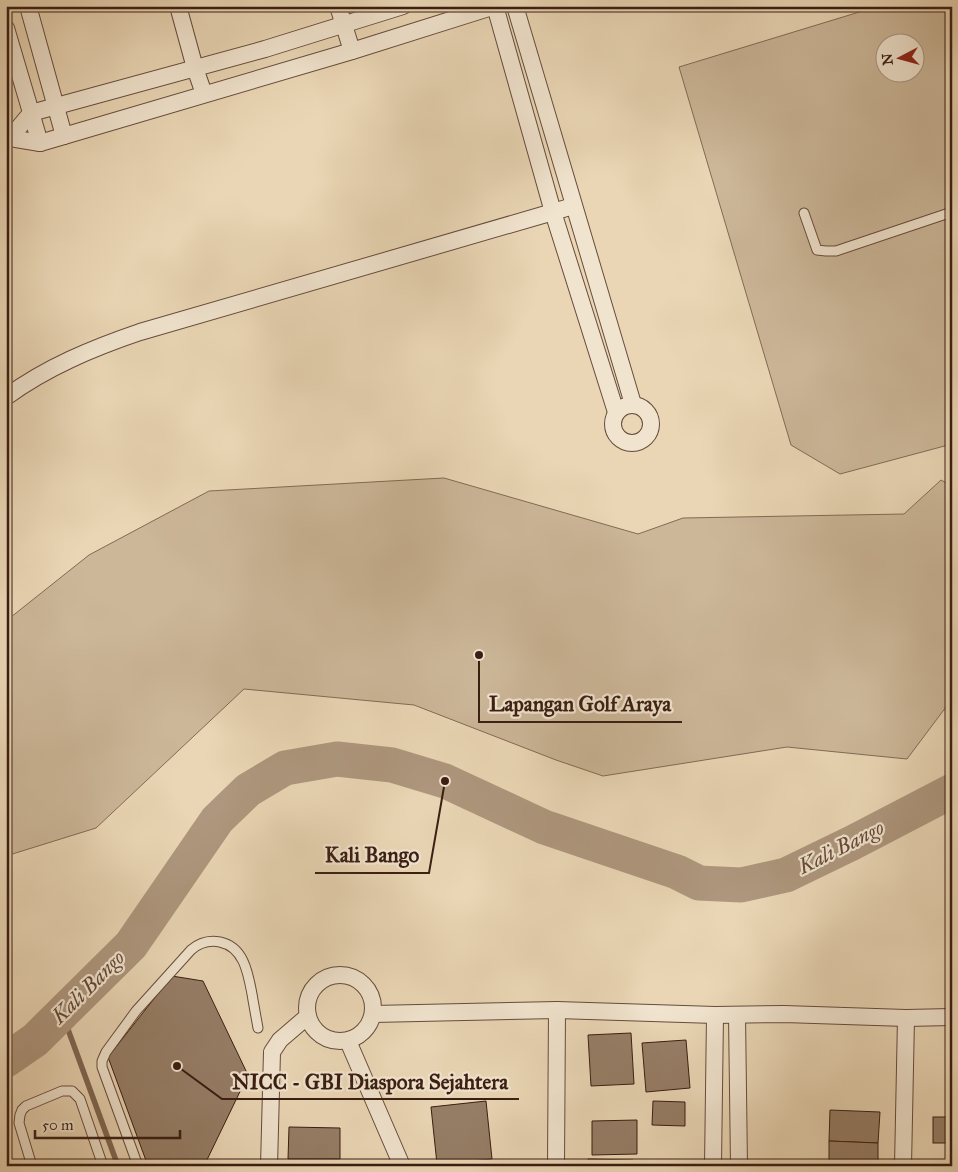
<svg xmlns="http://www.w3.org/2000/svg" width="958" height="1172" font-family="'IM FELL Great Primer',serif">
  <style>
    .green { fill: #ccb799; stroke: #836a56; fill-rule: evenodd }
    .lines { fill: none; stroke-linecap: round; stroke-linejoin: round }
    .stream { stroke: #806753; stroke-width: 5.5 }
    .river { stroke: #ae977e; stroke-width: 35 }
    .building { fill: #967e67; stroke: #3a1e13 }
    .service-casing { stroke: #664c3c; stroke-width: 11 }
    .minor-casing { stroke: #664c3c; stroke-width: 18 }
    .service { stroke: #f1e4cf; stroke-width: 9 }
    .minor { stroke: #f1e4cf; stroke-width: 16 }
    .labels { text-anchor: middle; stroke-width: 4.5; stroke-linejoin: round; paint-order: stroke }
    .water-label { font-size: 21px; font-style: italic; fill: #634838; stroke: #f1e4cf }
    .leader { fill: none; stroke: #3a1e13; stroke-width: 2 }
    .callout-dot { fill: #3a1e13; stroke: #f1e4cf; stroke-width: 2 }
    .callout-label { font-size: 21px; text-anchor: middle; font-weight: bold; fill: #3a1e13; stroke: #f1e4cf; stroke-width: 4.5; stroke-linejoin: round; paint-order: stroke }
  </style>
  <rect width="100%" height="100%" fill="#ead6b5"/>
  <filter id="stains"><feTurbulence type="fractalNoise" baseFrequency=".004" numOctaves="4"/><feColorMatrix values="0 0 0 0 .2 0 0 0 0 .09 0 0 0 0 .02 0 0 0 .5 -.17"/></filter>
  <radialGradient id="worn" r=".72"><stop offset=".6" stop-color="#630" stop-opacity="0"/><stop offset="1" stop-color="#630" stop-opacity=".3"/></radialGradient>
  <g class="green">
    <path d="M879,6H952V444L840,474L791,445L679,67ZM886,42H916V72H886Z"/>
    <path d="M444,478L638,534L683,518L904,514L941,480L952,486V699L907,759L787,747L603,776L556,760L414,705L244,689L96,828L6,856V621L89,555L209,491Z"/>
  </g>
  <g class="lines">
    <path class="stream" d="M62,1013L118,1166"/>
    <path class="river" d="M6,1060L35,1040L131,945L217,820L248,790L285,768L337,759L392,765L445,781L544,827L677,872L699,883L741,885L786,875L852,843L952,791"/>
  </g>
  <g class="building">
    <path d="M172,976L203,981L248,1075L204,1166H148L108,1057Z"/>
    <path d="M631,1033L634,1084L591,1086L588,1035Z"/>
    <path d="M686,1040L690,1088L646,1092L642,1043Z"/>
    <path d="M486,1101L492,1159L437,1164L431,1107Z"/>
    <path d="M653,1101L685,1102V1126L652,1125Z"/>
    <path d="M830,1110L880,1112L878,1143L829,1141Z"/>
    <rect x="933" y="1117" width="19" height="26"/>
    <path d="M637,1120V1154L592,1155V1121Z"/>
    <path d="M289,1127L340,1128V1159H288Z"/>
    <path d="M829,1141L878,1143V1166H829Z"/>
    <path d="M588,1159L633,1160V1166H588Z"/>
  </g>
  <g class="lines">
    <defs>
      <g id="service">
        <path d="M804,213L817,250L826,251H836L952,212"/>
        <path d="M32,1166L19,1123L20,1115L22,1110L26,1106L62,1091H72L80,1099L103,1166"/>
        <path d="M138,1166L102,1067V1061L106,1052L136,1011L191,950C199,943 209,940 220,942C244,947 248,973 252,994C254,1006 256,1017 258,1028"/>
      </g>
      <g id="minor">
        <path d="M28,6L64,136"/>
        <path d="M178,6L195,68L204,94"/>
        <path d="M338,6L352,51"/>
        <path d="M403,6L265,49L31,113L10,138L40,143L352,51L495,6"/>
        <path d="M495,6L553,212L616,412"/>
        <path d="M515,6L633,404"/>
        <path d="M6,28L40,143"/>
        <path d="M6,397C47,367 93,348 140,332L553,212L573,206"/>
        <circle cx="632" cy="424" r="19"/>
        <circle cx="340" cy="1008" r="33"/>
        <path d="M373,1014L557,1010L715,1015L784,1014L906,1018L952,1017"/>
        <path d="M737,1015L739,1166"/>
        <path d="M348,1041L402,1166"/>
        <path d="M269,1166L272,1052L280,1040L308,1016"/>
        <path d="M556,1166L557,1010"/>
        <path d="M713,1166L715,1015"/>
        <path d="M903,1166L906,1018"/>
      </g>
    </defs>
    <use href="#service" class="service-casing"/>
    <use href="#minor" class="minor-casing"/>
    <use href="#service" class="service"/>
    <use href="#minor" class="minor"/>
  </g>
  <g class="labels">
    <g class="water-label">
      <text transform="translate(841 847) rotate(-27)" y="7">Kali Bango</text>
      <text transform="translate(88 987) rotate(-45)" y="7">Kali Bango</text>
    </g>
  </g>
  <path class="leader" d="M479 655L479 722H682M445 781L429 873H315M177 1066L222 1099H519"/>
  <g class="callout-dot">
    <circle cx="479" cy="655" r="5"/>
    <circle cx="445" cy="781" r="5"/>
    <circle cx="177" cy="1066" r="5"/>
  </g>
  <g class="callout-label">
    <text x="580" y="711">Lapangan Golf Araya</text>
    <text x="372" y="862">Kali Bango</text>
    <text x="370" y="1089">NICC - GBI Diaspora Sejahtera</text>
  </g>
  <rect width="958" height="1172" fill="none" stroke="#ead6b5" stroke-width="25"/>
  <rect x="8" y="8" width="943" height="1157" fill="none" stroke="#3a1e13" stroke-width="2.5"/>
  <rect x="12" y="12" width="933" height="1147" fill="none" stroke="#3a1e13"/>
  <g transform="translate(900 58) rotate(264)"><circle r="24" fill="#f1e4cf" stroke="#a89584"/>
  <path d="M0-4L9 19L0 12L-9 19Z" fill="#8f2418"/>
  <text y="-8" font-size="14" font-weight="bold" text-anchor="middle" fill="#3a1e13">N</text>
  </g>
  <path d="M35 1130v8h145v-8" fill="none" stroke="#3a1e13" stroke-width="2.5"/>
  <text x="42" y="1130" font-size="15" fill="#3a1e13" stroke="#f1e4cf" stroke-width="4" paint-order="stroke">50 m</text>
  <rect width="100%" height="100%" filter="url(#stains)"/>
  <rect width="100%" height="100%" fill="url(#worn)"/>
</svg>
